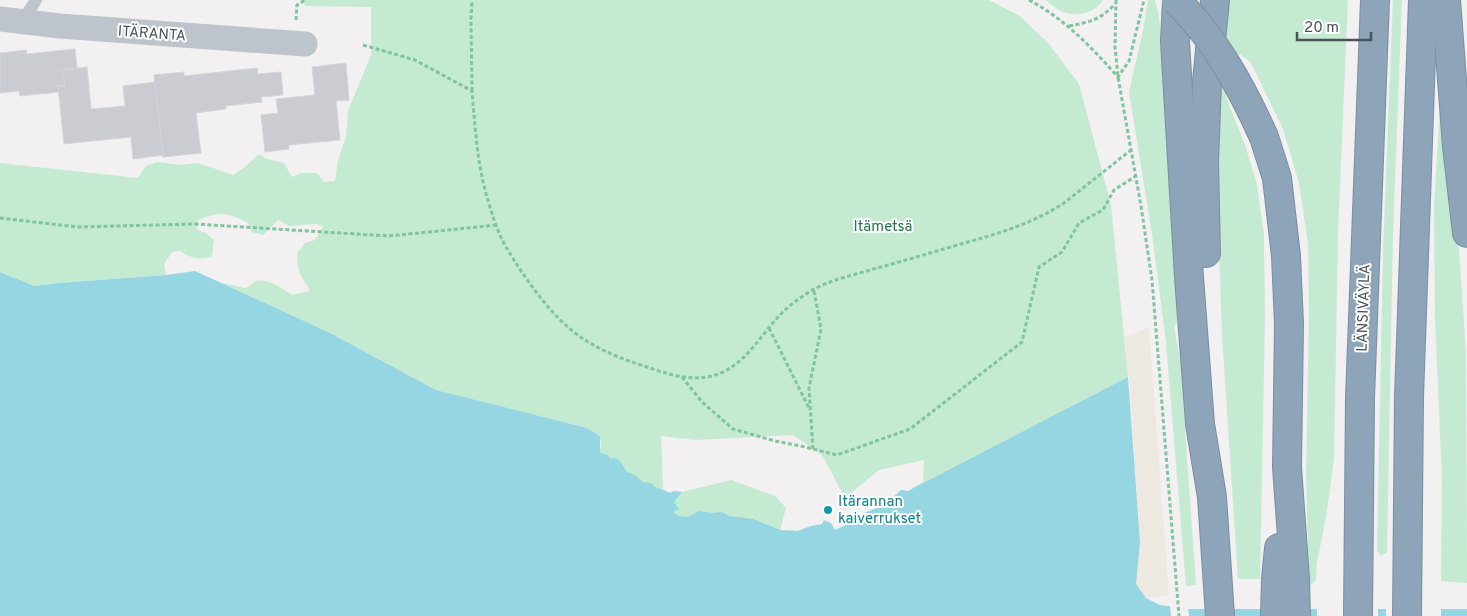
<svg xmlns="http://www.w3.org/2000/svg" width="1467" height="616" font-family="Overpass,sans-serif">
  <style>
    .green { fill: #c4ead1 }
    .sand { fill: #eee9e0 }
    .water { fill: #96d5e2 }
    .pier { fill: #f2f0f0 }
    .building { fill: #cbccd2; stroke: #d4d6da }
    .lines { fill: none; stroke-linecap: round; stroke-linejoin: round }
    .motorway-casing { stroke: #788fa4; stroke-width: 30 }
    .path { stroke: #7fc5a0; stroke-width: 3; stroke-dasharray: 4 2.5; stroke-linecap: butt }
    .service { stroke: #bdc4cb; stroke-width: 12 }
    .minor { stroke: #bdc4cb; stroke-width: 25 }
    .motorway { stroke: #8da4b9; stroke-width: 28 }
    .motorway-bridge-casing { stroke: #788fa4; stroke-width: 30; stroke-linecap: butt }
    .motorway-bridge { stroke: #8da4b9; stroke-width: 28 }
    .culture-dot { fill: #0f9aa8; stroke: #fff; stroke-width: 2 }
    .labels { text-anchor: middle; stroke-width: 4; stroke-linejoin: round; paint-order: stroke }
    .street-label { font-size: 15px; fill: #4a535b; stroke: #fff }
    .park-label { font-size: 15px; fill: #227549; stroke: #fff }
    .culture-label { font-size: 15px; fill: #0d838f; stroke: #fff; text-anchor: start }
  </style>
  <rect width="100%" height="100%" fill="#f2f0f0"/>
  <g class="green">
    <path d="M303,0H989L1020,16L1049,44L1079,84L1111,205L1128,377L886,504L901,490L908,491L923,482L924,460L879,470L845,498L822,455L793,435L695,440L661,436L663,489L670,493L674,491L682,492L731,480L775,496L786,508L780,530L798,531L811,526L817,587L595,482L601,444L600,436L587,428L436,390L330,333L221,283L246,288C249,286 254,282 257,281C269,278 283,289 292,295L309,291C309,286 306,285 304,281C298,271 297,264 297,253L305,243L315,240L323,227L316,224L289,226L278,220L263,235L252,232L248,223C227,212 219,211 197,221V229L207,234L214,240L212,256C199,261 191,258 180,251L172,252L164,264L166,275L59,283L34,286L0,272V163L138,178L146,166L157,162L181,165L198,163L233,175L245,167L259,154L267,159L284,163L292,177L301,173H317L324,182L335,181L338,160L346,137L348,111L371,55V7L305,6Z"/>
    <path d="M1045,0H1103C1095,13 1076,18 1061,11C1055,8 1050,3 1045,0Z"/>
    <path d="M1148,0H1155L1158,12L1161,32L1177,293V322L1174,327L1180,359L1196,585L1186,586L1166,342L1152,234L1129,92L1144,26Z"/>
    <path d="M1227,0H1348L1338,231L1334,459L1327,511L1317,563L1316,580L1309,587L1306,473L1309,313L1308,244L1299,183L1283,129L1251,63L1240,54L1230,58L1225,77L1226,97L1245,145L1257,184L1264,235L1265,318L1260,579H1238L1222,335L1217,182L1216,111Z"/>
    <path d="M1393,0H1402L1393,233L1387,552L1381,556L1377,551L1383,250Z"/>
    <path d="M1440,106L1443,111L1459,249L1466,352L1467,583L1441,581L1442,478L1435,320L1434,206Z"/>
  </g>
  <path class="sand" d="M1149,328L1169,595L1146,598L1136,584L1140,542L1130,388L1124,337Z"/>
  <path class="water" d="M195,271L330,333L436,390L587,428L600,436V453L607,455L611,459L615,458L619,460L627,472L635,475L643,482L651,483L655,487L670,493L674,491L682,492L674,502L679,509L673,512L679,516L688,517L699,511L713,513L722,512L729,516L753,519L780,530L798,531L811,526L822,524L824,520L831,523L835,530L854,521L862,514L886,504L901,490L908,491L1128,377L1140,542L1136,584L1146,598L1160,605L1190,609H1467V616H0V272L34,286L59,283L166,275Z"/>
  <g class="pier">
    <path d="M1170,604L1188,606L1189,616H1171Z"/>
    <rect x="1317" y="607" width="61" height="9"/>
    <rect x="1386" y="607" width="55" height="9"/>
  </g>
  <g class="building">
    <path d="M75,49L77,68L63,70L65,86H58L59,92L20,96L19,91L0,93V53L26,50L27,54Z"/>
    <path d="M346,63L349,100L336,101L340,140L289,145V149L265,152L261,115L278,113L276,99L315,95L312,67Z"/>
    <path d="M87,67L91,109L125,106L123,86L155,82L163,155L133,159L131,137L64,144L58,86H65L63,70Z"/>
    <path d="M257,68L258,74L281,72L283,95L261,97L262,102L226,106V109L196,113L201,153L163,157L154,75L184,72V76Z"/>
  </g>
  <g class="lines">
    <defs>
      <g id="motorway">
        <path d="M1177,0L1175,41L1189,277L1200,424L1212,497L1220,616"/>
        <path d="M1446,0L1457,146L1467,233"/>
        <path d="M1264,137L1277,178L1286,256L1289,324L1287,467L1295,579L1296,616"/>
        <path d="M1206,253L1204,163L1207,81L1215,0"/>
        <path d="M1275,616L1276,579L1279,548"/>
        <path d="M1358,616L1360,398L1375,0"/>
        <path d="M1407,616L1409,397L1423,0"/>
      </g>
    </defs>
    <use href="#motorway" class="motorway-casing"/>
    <g class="path">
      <path d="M1029,0C1065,19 1091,47 1118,77L1129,61L1144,0"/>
      <path d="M1116,0L1115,47L1118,77L1141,206L1152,280L1179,616"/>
      <path d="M296,20L297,5L305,0"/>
      <path d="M1069,26C1090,22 1100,20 1115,4"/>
      <path d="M363,45L415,60L472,91C475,126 477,163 487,197C492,214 498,235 508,250C526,281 555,321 585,340C603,351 621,359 641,365C667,374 694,384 721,373C748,361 762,333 782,313C795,300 813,288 830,282C843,277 857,274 870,270C900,262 930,253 961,244C997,234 1032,224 1064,203L1131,150"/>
      <path d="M472,91L471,19L472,0"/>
      <path d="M0,218L77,227L195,224L389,236L497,225"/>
      <path d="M769,328L810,410"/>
      <path d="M682,377L702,402L733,429L775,441L801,446L837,455L910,429L1022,342L1039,267L1062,252L1079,223L1103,210L1114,190L1136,176"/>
      <path d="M813,449L809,388L821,329L814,291"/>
    </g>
    <path class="service" d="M22,22L36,0"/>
    <path class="minor" d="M0,19L60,26L305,44"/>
    <use href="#motorway" class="motorway"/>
    <defs>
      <path id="motorway-bridge" d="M1176,0C1215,39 1241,86 1264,137"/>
    </defs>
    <use href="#motorway-bridge" class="motorway-bridge-casing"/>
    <use href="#motorway-bridge" class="motorway-bridge"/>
  </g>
  <circle class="culture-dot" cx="828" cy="510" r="5"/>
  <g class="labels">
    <g class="street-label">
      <text transform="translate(152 33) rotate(4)" y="5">ITÄRANTA</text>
      <text transform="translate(1363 308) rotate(-88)" y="5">LÄNSIVÄYLÄ</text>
    </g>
    <g class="park-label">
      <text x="883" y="231">Itämetsä</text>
    </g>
    <g class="culture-label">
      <text x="838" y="506">Itärannan<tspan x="838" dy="17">kaiverrukset</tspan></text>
    </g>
  </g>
  <path d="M1297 32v8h74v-8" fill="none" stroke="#4a535b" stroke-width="2.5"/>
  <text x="1304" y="32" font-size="15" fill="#4a535b" stroke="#ffffff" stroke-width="4" paint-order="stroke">20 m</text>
</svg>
